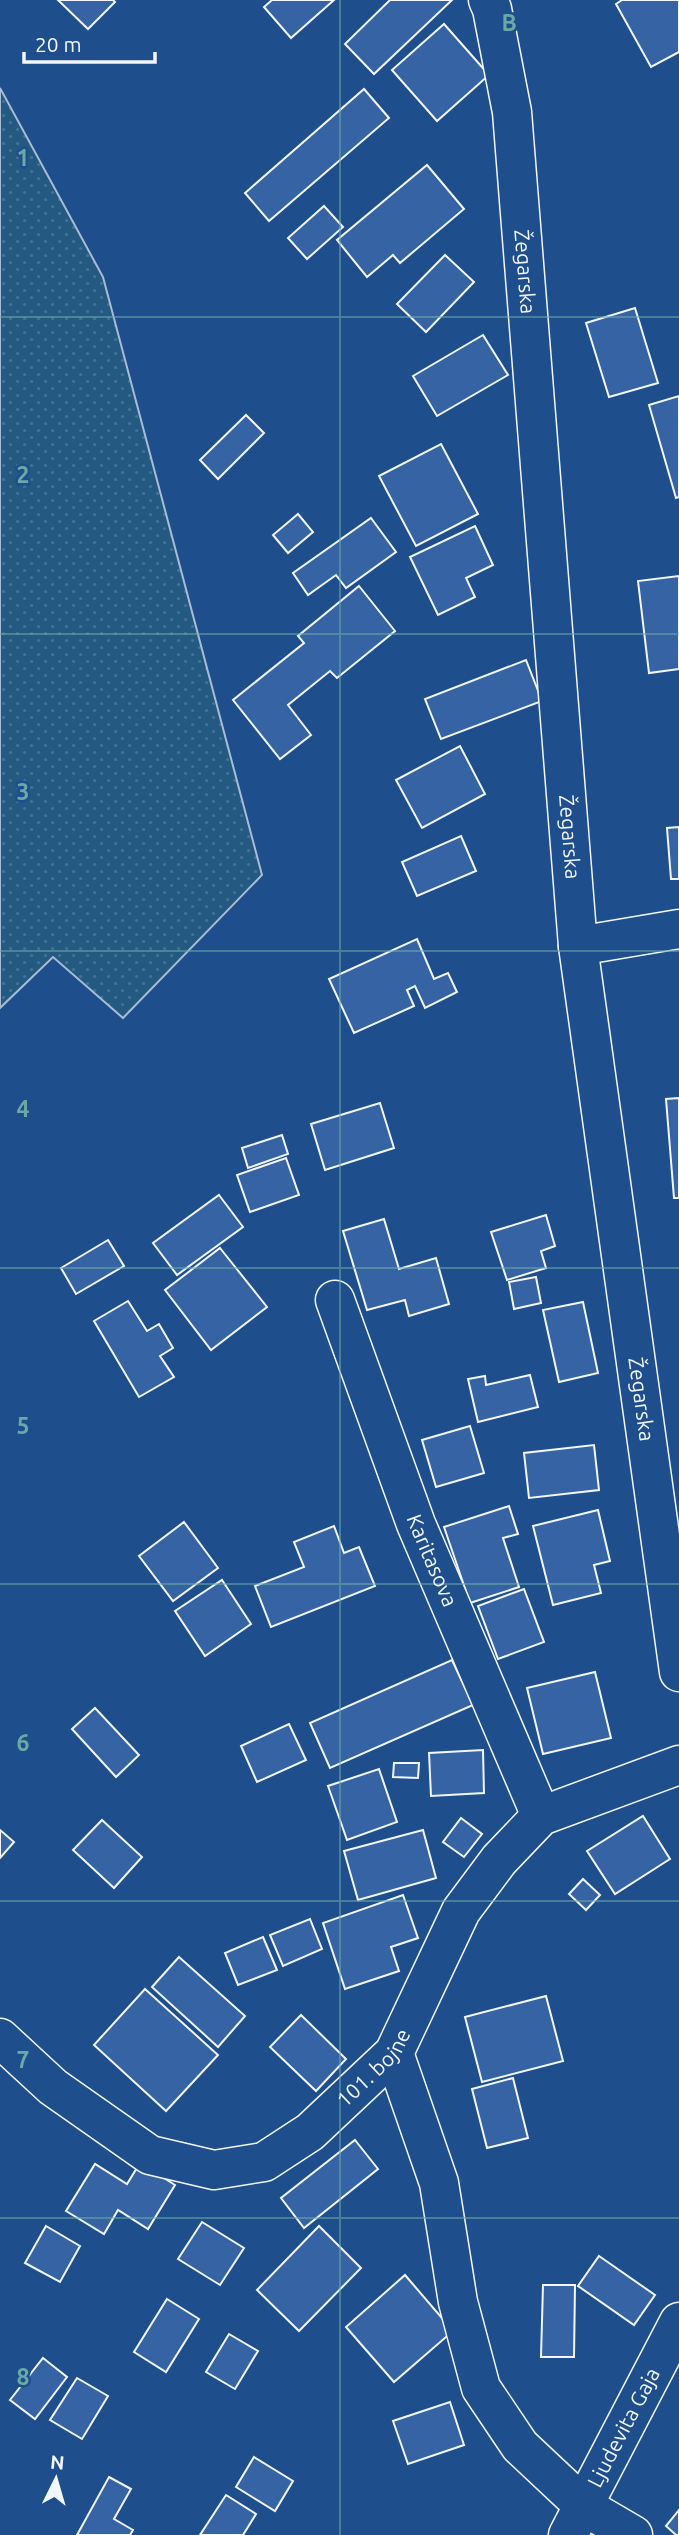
<svg xmlns="http://www.w3.org/2000/svg" width="679" height="2535" font-family="Ubuntu,sans-serif">
  <style>
    .grass { fill: url(#grass-dots); stroke: #a8bbd7; stroke-width: 2 }
    .building { fill: #3563a3; stroke: #f2f6ff; stroke-width: 2 }
    .lines { fill: none; stroke-linecap: round; stroke-linejoin: round }
    .minor-casing { stroke: #f2f6ff; stroke-width: 41 }
    .minor { stroke: #1f4e8c; stroke-width: 38 }
    .grid { fill: none; stroke: #6aa9a8; stroke-width: 2; stroke-opacity: 0.55 }
    .labels { text-anchor: middle; stroke-width: 5; stroke-linejoin: round; paint-order: stroke }
    .street-label { font-size: 21px; fill: #f2f6ff; stroke: #1f4e8c }
    .grid-label { font-size: 23px; text-anchor: middle; font-weight: bold; fill: #6aa9a8; stroke: #1f4e8c; stroke-width: 5; stroke-linejoin: round; paint-order: stroke }
  </style>
  <defs>
    <pattern id="grass-dots" width="8" height="8" patternUnits="userSpaceOnUse" patternTransform="scale(1.75)"><rect width="8" height="8" fill="#245a82"/><path d="M2 2h.1M6 6h.1" fill="none" stroke="#447295" stroke-width="1.8" stroke-linecap="round"/></pattern>
  </defs>
  <rect width="100%" height="100%" fill="#1f4e8c"/>
  <path class="grass" d="M0,88L103,277L262,875L123,1018L53,957L0,1008Z"/>
  <g class="building">
    <path d="M58,0H113L115,2L88,29Z"/>
    <path d="M272,0H334L291,38L264,7Z"/>
    <path d="M390,0H452L374,74L345,44Z"/>
    <path d="M622,0H679V52L651,67L616,4Z"/>
    <path d="M444,24L489,75L437,121L392,70Z"/>
    <path d="M364,89L389,118L269,221L245,193Z"/>
    <path d="M427,165L464,209L400,263L393,255L367,277L337,240Z"/>
    <path d="M324,206L343,227L307,259L288,238Z"/>
    <path d="M445,255L474,282L426,332L397,304Z"/>
    <path d="M635,308L658,383L609,397L586,323Z"/>
    <path d="M483,335L508,375L437,416L413,376Z"/>
    <path d="M679,396V497L676,498L649,405Z"/>
    <path d="M246,415L264,433L218,479L200,460Z"/>
    <path d="M441,444L478,514L416,546L379,476Z"/>
    <path d="M298,514L313,532L288,553L273,535Z"/>
    <path d="M371,518L396,552L346,588L336,575L308,595L293,573Z"/>
    <path d="M475,526L493,565L466,578L475,597L438,615L410,557Z"/>
    <path d="M679,576V669L649,673L638,581Z"/>
    <path d="M359,586L395,631L337,678L330,671L288,705L311,735L280,759L233,700L304,643L298,636Z"/>
    <path d="M526,660L542,701L441,739L425,699Z"/>
    <path d="M460,746L485,794L422,828L396,780Z"/>
    <path d="M679,827V879H671L667,828Z"/>
    <path d="M461,836L476,871L417,896L402,862Z"/>
    <path d="M417,939L434,979L448,973L457,992L425,1008L415,986L407,990L414,1006L354,1033L329,979Z"/>
    <path d="M679,1098V1198H674L666,1099Z"/>
    <path d="M380,1103L394,1148L325,1170L311,1124Z"/>
    <path d="M282,1135L288,1154L248,1168L242,1148Z"/>
    <path d="M286,1158L299,1195L250,1212L237,1175Z"/>
    <path d="M219,1195L243,1227L177,1275L153,1243Z"/>
    <path d="M546,1215L555,1246L541,1251L546,1268L507,1280L491,1232Z"/>
    <path d="M384,1219L399,1269L436,1258L449,1304L409,1316L405,1300L367,1310L343,1231Z"/>
    <path d="M108,1240L124,1266L76,1294L61,1268Z"/>
    <path d="M220,1248L267,1307L211,1350L165,1290Z"/>
    <path d="M536,1277L541,1303L514,1309L509,1282Z"/>
    <path d="M128,1301L147,1331L159,1324L173,1348L160,1356L174,1377L139,1397L94,1321Z"/>
    <path d="M583,1302L598,1373L559,1382L543,1310Z"/>
    <path d="M530,1375L538,1407L478,1422L468,1379L485,1376L486,1385Z"/>
    <path d="M470,1426L484,1473L436,1487L422,1440Z"/>
    <path d="M594,1445L599,1490L529,1498L524,1453Z"/>
    <path d="M509,1506L518,1534L503,1538L519,1587L470,1603L444,1527Z"/>
    <path d="M598,1510L610,1561L594,1565L601,1593L553,1605L533,1526Z"/>
    <path d="M184,1522L218,1568L173,1601L139,1556Z"/>
    <path d="M334,1526L344,1553L359,1547L375,1586L271,1627L255,1586L304,1567L294,1542Z"/>
    <path d="M222,1580L251,1624L205,1656L175,1611Z"/>
    <path d="M524,1589L544,1642L498,1659L478,1606Z"/>
    <path d="M452,1660L473,1705L330,1768L310,1723Z"/>
    <path d="M595,1672L611,1738L543,1754L527,1688Z"/>
    <path d="M95,1708L139,1755L116,1777L72,1729Z"/>
    <path d="M289,1724L306,1760L257,1782L241,1746Z"/>
    <path d="M483,1750L484,1793L431,1796L429,1753Z"/>
    <path d="M394,1763H419L418,1778L393,1777Z"/>
    <path d="M379,1769L397,1822L347,1840L328,1786Z"/>
    <path d="M643,1816L670,1859L615,1894L587,1851Z"/>
    <path d="M461,1818L482,1834L464,1857L443,1842Z"/>
    <path d="M102,1820L142,1857L114,1888L73,1850Z"/>
    <path d="M0,1830L14,1842L0,1858Z"/>
    <path d="M423,1830L436,1878L358,1900L344,1851Z"/>
    <path d="M583,1879L600,1895L586,1910L569,1894Z"/>
    <path d="M403,1895L418,1938L391,1947L399,1971L345,1989L323,1923Z"/>
    <path d="M310,1919L322,1949L283,1966L270,1935Z"/>
    <path d="M263,1937L277,1970L238,1985L225,1953Z"/>
    <path d="M179,1957L245,2016L218,2047L152,1987Z"/>
    <path d="M145,1989L218,2055L166,2111L94,2045Z"/>
    <path d="M546,1996L563,2061L482,2082L465,2017Z"/>
    <path d="M301,2015L346,2059L316,2091L270,2047Z"/>
    <path d="M513,2078L528,2138L487,2148L472,2089Z"/>
    <path d="M355,2140L378,2169L304,2228L281,2198Z"/>
    <path d="M140,2163L175,2185L148,2229L118,2210L104,2234L66,2211L95,2164L127,2184Z"/>
    <path d="M202,2222L244,2248L220,2285L178,2259Z"/>
    <path d="M46,2226L80,2246L60,2282L25,2263Z"/>
    <path d="M319,2226L361,2268L299,2331L257,2290Z"/>
    <path d="M599,2256L655,2295L634,2325L578,2286Z"/>
    <path d="M405,2275L453,2331L394,2382L346,2327Z"/>
    <path d="M543,2285H575L574,2357H541Z"/>
    <path d="M167,2299L199,2319L166,2372L134,2352Z"/>
    <path d="M229,2334L258,2351L235,2389L206,2372Z"/>
    <path d="M43,2358L67,2377L35,2419L10,2400Z"/>
    <path d="M77,2378L108,2396L82,2439L50,2420Z"/>
    <path d="M450,2402L464,2445L408,2464L393,2421Z"/>
    <path d="M254,2457L293,2481L275,2511L236,2487Z"/>
    <path d="M109,2477L131,2489L114,2519L133,2530L130,2535H77Z"/>
    <path d="M226,2495L256,2514L243,2535H200Z"/>
    <path d="M679,2510V2535H676L666,2526Z"/>
  </g>
  <g class="lines">
    <defs>
      <g id="minor">
        <path id="s1" d="M488,0L492,9L512,112L578,946L679,1672"/>
        <path d="M578,946L679,929"/>
        <path id="s2" d="M335,1300L416,1524L541,1816"/>
        <path id="s3" d="M0,2038L53,2087L150,2155L214,2170L264,2162L310,2132L394,2053L461,1911L499,1860L541,1816L679,1765"/>
        <path d="M394,2053L439,2183L458,2302L481,2388L520,2446L585,2507L633,2535"/>
        <path id="s4" d="M568,2535L679,2322"/>
      </g>
    </defs>
    <use href="#minor" class="minor-casing"/>
    <use href="#minor" class="minor"/>
  </g>
  <path class="grid" d="M340,0V2535M0,317H679M0,634H679M0,951H679M0,1268H679M0,1584H679M0,1901H679M0,2218H679"/>
  <g class="labels">
    <g class="street-label">
      <text dy="7" stroke="none"><textPath href="#s1" startOffset="275">Žegarska</textPath></text>
      <text dy="7" stroke="none"><textPath href="#s1" startOffset="842">Žegarska</textPath></text>
      <text dy="7" stroke="none"><textPath href="#s1" startOffset="1409">Žegarska</textPath></text>
      <text dy="7" stroke="none"><textPath href="#s2" startOffset="278">Karitasova</textPath></text>
      <text dy="7" stroke="none"><textPath href="#s3" startOffset="453">101. bojne</textPath></text>
      <text dy="7" stroke="none"><textPath href="#s4" startOffset="121">Ljudevita Gaja</textPath></text>
    </g>
  </g>
  <g class="grid-label">
    <text x="509" y="31">B</text>
    <text x="23" y="166">1</text>
    <text x="23" y="483">2</text>
    <text x="23" y="800">3</text>
    <text x="23" y="1117">4</text>
    <text x="23" y="1434">5</text>
    <text x="23" y="1751">6</text>
    <text x="23" y="2068">7</text>
    <text x="23" y="2385">8</text>
  </g>
  <g transform="translate(56 2479) rotate(5)" stroke="#1f4e8c" stroke-width="5" paint-order="stroke">
  <path d="M0-5L12 26L0 18L-12 26Z" fill="#f2f6ff"/>
  <text y="-10" font-size="19" font-weight="bold" text-anchor="middle" fill="#f2f6ff">N</text>
  </g>
  <path d="M24 52v10h131v-10" fill="none" stroke="#f2f6ff" stroke-width="3.5"/>
  <text x="35" y="52" font-size="21" fill="#f2f6ff" stroke="#1f4e8c" stroke-width="5" paint-order="stroke">20 m</text>
</svg>
